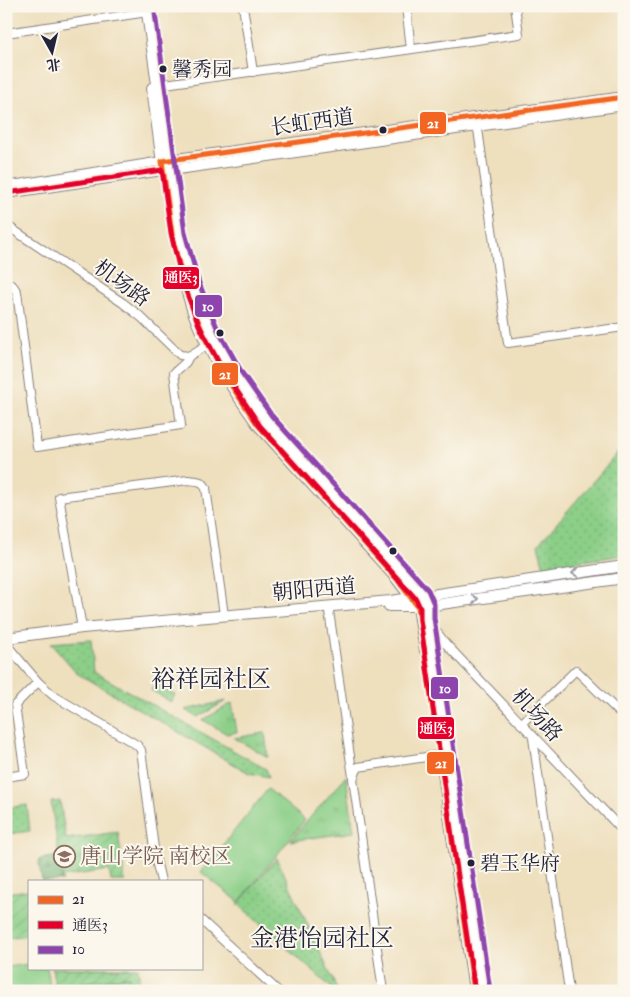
<svg xmlns="http://www.w3.org/2000/svg" width="630" height="997" font-family="'IM FELL Double Pica','Noto Serif SC',serif">
  <style>
    .grass { fill: url(#grass-tufts); stroke: #577862 }
    .forest { fill: url(#forest-firs); stroke: #4a6a58 }
    .park { fill: url(#park-dots); stroke: #577862 }
    .garden { fill: url(#garden-furrows); stroke: #577862 }
    .pitch { fill: #8ccf88; stroke: #577862 }
    .lines { fill: none; stroke-linecap: round; stroke-linejoin: round }
    .minor-casing { stroke: #88807c; stroke-width: 10 }
    .major-casing { stroke: #88807c; stroke-width: 12 }
    .minor { stroke: #fff; stroke-width: 8 }
    .major { stroke: #fff; stroke-width: 10 }
    .bus-1-casing { stroke: #fbf7ec; stroke-width: 9 }
    .bus-2-casing { stroke: #fbf7ec; stroke-width: 9 }
    .bus-3-casing { stroke: #fbf7ec; stroke-width: 9 }
    .bus-1 { stroke: #f26522; stroke-width: 5 }
    .bus-2 { stroke: #e4002b; stroke-width: 5 }
    .bus-3 { stroke: #8e44ad; stroke-width: 5 }
    .oneway { stroke: #9c9ca7 }
    .bus-dot { fill: #22223b; stroke: #fbf7ec; stroke-width: 2 }
    .labels { text-anchor: middle; stroke-width: 4; stroke-linejoin: round; paint-order: stroke }
    .bus-label { font-size: 20px; fill: #22223b; stroke: #fbf7ec; text-anchor: start }
    .street-label { font-size: 21px; fill: #22223b; stroke: #fbf7ec }
    .education-label { font-size: 21px; fill: #785e54; stroke: #fbf7ec; text-anchor: start }
    .quarter-label { font-size: 24px; fill: #22223b; stroke: #fbf7ec }
    .line-badge { stroke: #fbf7ec; stroke-width: 2 }
    .badge-label { font-size: 14px; text-anchor: middle; font-weight: bold; fill: #fff }
  </style>
  <defs>
    <pattern id="grass-tufts" width="24" height="20" patternUnits="userSpaceOnUse" patternTransform="scale(1.25)"><rect width="24" height="20" fill="#8ccf88"/><path d="M3 7l-1-3M5 7V3M7 7l1-3M15 17l-1-3M17 17v-4M19 17l1-3" fill="none" stroke="#78b176"/></pattern>
    <pattern id="forest-firs" width="22" height="20" patternUnits="userSpaceOnUse" patternTransform="scale(1.25)"><rect width="22" height="20" fill="#71b274"/><path d="M5 1l3.5 6h-7zM16 11l3.5 6h-7z" fill="#5c9060"/></pattern>
    <pattern id="park-dots" width="8" height="8" patternUnits="userSpaceOnUse" patternTransform="scale(1.25)"><rect width="8" height="8" fill="#8ccf88"/><path d="M2 2h.1M6 6h.1" fill="none" stroke="#78b176" stroke-width="1.8" stroke-linecap="round"/></pattern>
    <pattern id="garden-furrows" width="10" height="10" patternUnits="userSpaceOnUse" patternTransform="scale(1.25)"><rect width="10" height="10" fill="#8ccf88"/><path d="M-1 1l2-2M0 10L10 0M9 11l2-2" fill="none" stroke="#78b176"/></pattern>
  </defs>
  <rect width="100%" height="100%" fill="#fbf7ec"/>
  <filter id="ink" filterUnits="userSpaceOnUse"><feTurbulence type="fractalNoise" baseFrequency=".02" numOctaves="2"/><feDisplacementMap in="SourceGraphic" scale="10" xChannelSelector="R" yChannelSelector="G"/><feConvolveMatrix kernelMatrix="1 2 1 2 8 2 1 2 1" color-interpolation-filters="sRGB"/></filter>
  <filter id="wash" filterUnits="userSpaceOnUse"><feTurbulence type="fractalNoise" baseFrequency=".0096" numOctaves="4" result="noise"/><feDisplacementMap in="SourceGraphic" scale="20" xChannelSelector="R" yChannelSelector="G"/><feGaussianBlur stdDeviation="1.12" result="paint"/><feColorMatrix in="noise" values="0 0 0 0 0 0 0 0 0 0 0 0 0 0 0 0 0 1.4 0 .05"/><feComposite in="paint" operator="in"/></filter>
  <g filter="url(#wash)">
    <rect width="100%" height="100%" fill="#eedfbd"/>
    <g class="grass">
      <path d="M156,683L175,695L171,702L151,690Z"/>
      <path d="M226,701L198,717L185,710Z"/>
      <path d="M232,703L237,732L227,734L203,720Z"/>
      <path d="M265,733L268,757L234,738L264,733Z"/>
      <path d="M346,776L354,832L290,841Z"/>
    </g>
    <path class="forest" d="M59,856L63,881H42L39,863L40,859Z"/>
    <g class="park">
      <path d="M622,448L624,450V555L544,567L538,545Z"/>
      <path d="M91,640L94,672L266,769L269,777L249,773L78,674L51,643Z"/>
      <path d="M27,805L30,831L8,834L6,808Z"/>
      <path d="M277,858L338,991H335L238,904Z"/>
      <path d="M129,976L131,991H51L50,986Z"/>
    </g>
    <g class="garden">
      <path d="M60,801L66,839L118,832L125,881H111L109,870L62,877L51,802Z"/>
      <path d="M29,890V935L6,938V893Z"/>
      <path d="M52,968H138L141,991H131L129,976L55,986Z"/>
    </g>
    <g class="pitch">
      <path d="M268,789L305,820L239,902L201,872Z"/>
      <path d="M29,964V968H47L51,991H6V967Z"/>
    </g>
  </g>
  <g filter="url(#ink)">
    <g class="lines">
      <defs>
        <g id="minor">
          <path d="M243,6L253,72"/>
          <path d="M406,6L411,49"/>
          <path d="M6,33L141,13"/>
          <path d="M158,85L519,34L515,6"/>
          <path d="M477,122L508,343L624,327"/>
          <path d="M6,186L162,161"/>
          <path d="M6,194L163,171"/>
          <path d="M6,225L123,303L141,317L180,355L189,356L210,343"/>
          <path d="M6,282L13,286L17,292L37,447L181,425L174,373L186,362L189,356"/>
          <path d="M329,611L353,777"/>
          <path d="M428,621L445,643L624,832"/>
          <path d="M82,628L59,497L188,480C196,481 203,480 206,488L224,615"/>
          <path d="M6,644L38,682L54,696L137,745L141,750L155,856L161,881"/>
          <path d="M521,724L576,670L624,717"/>
          <path d="M533,738L569,991"/>
          <path d="M6,777L25,774L15,705L38,682"/>
          <path d="M201,920L278,991"/>
          <path d="M383,991L353,779L358,767L440,755"/>
        </g>
        <g id="major">
          <path d="M146,6L178,234C194,307 222,362 266,421L422,595L427,606V619L483,991"/>
          <path d="M152,88L162,163"/>
          <path d="M162,161L624,97"/>
          <path d="M164,171L624,105"/>
          <path d="M182,275C186,288 189,300 193,312C208,353 233,390 258,425L396,578L418,607L425,651"/>
          <path d="M389,606H427L624,578"/>
          <path d="M6,638L82,628L391,601L624,566"/>
          <path d="M440,752L474,991"/>
        </g>
      </defs>
      <use href="#minor" class="minor-casing"/>
      <use href="#major" class="major-casing"/>
      <use href="#minor" class="minor"/>
      <use href="#major" class="major"/>
      <defs>
        <path id="bus-1" d="M474,991L418,607L396,578L258,425L229,382L205,338L186,291L173,241L162,161L624,97"/>
        <path id="bus-2" d="M7,193L162,170L171,233L182,280L199,325L221,367L260,426L416,599L420,608V620L475,991"/>
        <path id="bus-3" d="M154,6L185,233L199,283L218,330L242,373L272,416L428,590L434,604V618L490,990"/>
      </defs>
      <use href="#bus-1" class="bus-1-casing"/>
      <use href="#bus-2" class="bus-2-casing"/>
      <use href="#bus-3" class="bus-3-casing"/>
      <use href="#bus-1" class="bus-1"/>
      <use href="#bus-2" class="bus-2"/>
      <use href="#bus-3" class="bus-3"/>
    </g>
    <defs><path id="oneway-chevron" d="M-2-3.5L2.5 0L-2 3.5" fill="none" stroke-width="1.6" stroke-linecap="round" stroke-linejoin="round" transform="scale(1.25)"/></defs>
    <g class="oneway">
      <use href="#oneway-chevron" transform="translate(575 573) rotate(172)"/>
      <use href="#oneway-chevron" transform="translate(475 599) rotate(-8)"/>
    </g>
  </g>
  <defs>
    <symbol id="university-ring" viewBox="-11 -11 22 22"><circle r="9.5" fill="#fbf7ec" stroke="#8d6e63" stroke-width="1.5"/><path d="M0-5L7-2L0 1L-7-2ZM-4 1L0 2.5L4 1V4Q0 6-4 4Z" fill="#8d6e63"/></symbol>
  </defs>
  <g fill-rule="evenodd">
    <use href="#university-ring" x="52" y="844" width="25" height="25"/>
  </g>
  <g class="bus-dot">
    <circle cx="163" cy="69" r="4.5"/>
    <circle cx="383" cy="130" r="4.5"/>
    <circle cx="220" cy="333" r="4.5"/>
    <circle cx="393" cy="551" r="4.5"/>
    <circle cx="471" cy="863" r="4.5"/>
  </g>
  <g class="labels">
    <g class="bus-label">
      <text x="172" y="76">馨秀园</text>
      <text x="480" y="870">碧玉华府</text>
    </g>
    <g class="street-label">
      <text transform="translate(312 122) rotate(-8)" y="7">长虹西道</text>
      <text transform="translate(122 283) rotate(36)" y="7">机场路</text>
      <text transform="translate(314 589) rotate(-5)" y="7">朝阳西道</text>
      <text transform="translate(537 715) rotate(47)" y="7">机场路</text>
    </g>
    <g class="education-label">
      <text x="80" y="863">唐山学院 南校区</text>
    </g>
    <g class="quarter-label">
      <text x="211" y="687">裕祥园社区</text>
      <text x="322" y="946">金港怡园社区</text>
    </g>
  </g>
  <g class="line-badge">
    <rect x="419" y="111" width="28" height="24" rx="5" fill="#f26522"/>
    <rect x="162" y="266" width="38" height="24" rx="5" fill="#e4002b"/>
    <rect x="194" y="294" width="29" height="24" rx="5" fill="#8e44ad"/>
    <rect x="211" y="362" width="28" height="24" rx="5" fill="#f26522"/>
    <rect x="430" y="676" width="29" height="24" rx="5" fill="#8e44ad"/>
    <rect x="417" y="716" width="38" height="24" rx="5" fill="#e4002b"/>
    <rect x="426" y="751" width="29" height="24" rx="5" fill="#f26522"/>
  </g>
  <g class="badge-label">
    <text x="433" y="128">21</text>
    <text x="181" y="282">通医3</text>
    <text x="208" y="311">10</text>
    <text x="225" y="379">21</text>
    <text x="445" y="693">10</text>
    <text x="436" y="733">通医3</text>
    <text x="441" y="768">21</text>
  </g>
  <rect width="630" height="997" fill="none" stroke="#fbf7ec" stroke-width="25"/>
  <rect x="28" y="880" width="175" height="90" fill="#fbf7ec" stroke="#a4a2a5"/>
  <rect x="38" y="896" width="25" height="8" fill="#f26522" stroke="#a4a2a5"/>
  <text x="72" y="904" font-size="15" fill="#22223b">21</text>
  <rect x="38" y="921" width="25" height="8" fill="#e4002b" stroke="#a4a2a5"/>
  <text x="72" y="930" font-size="15" fill="#22223b">通医3</text>
  <rect x="38" y="946" width="25" height="8" fill="#8e44ad" stroke="#a4a2a5"/>
  <text x="72" y="954" font-size="15" fill="#22223b">10</text>
  <g transform="translate(52 52) rotate(172)" stroke="#fbf7ec" stroke-width="4" paint-order="stroke">
  <path d="M0-4L9 19L0 12L-9 19Z" fill="#22223b"/>
  <text y="-8" font-size="14" font-weight="bold" text-anchor="middle" fill="#22223b">北</text>
  </g>
</svg>
